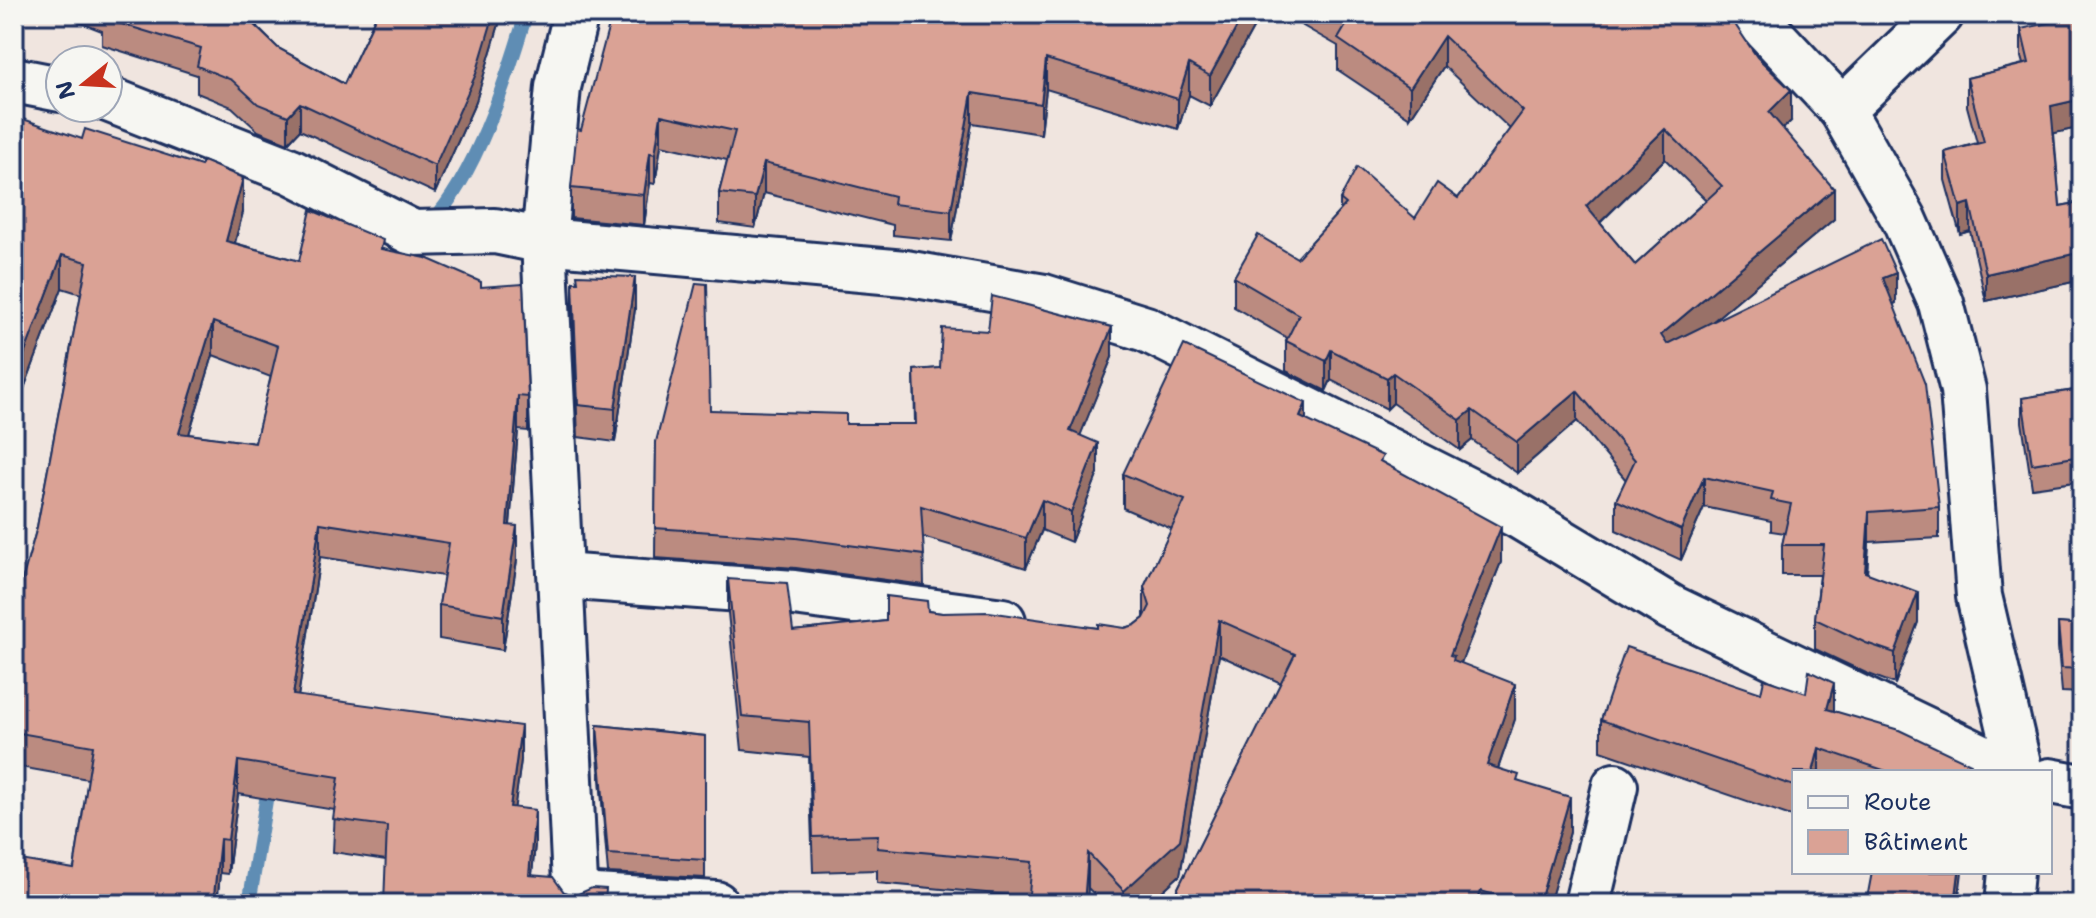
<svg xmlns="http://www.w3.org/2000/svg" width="2096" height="918" font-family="'Shantell Sans',sans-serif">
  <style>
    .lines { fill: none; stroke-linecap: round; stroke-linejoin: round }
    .stream { stroke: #5f8db4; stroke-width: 14 }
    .minor-casing { stroke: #1b2f5e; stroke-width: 50 }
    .tertiary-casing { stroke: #1b2f5e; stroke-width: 50 }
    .minor { stroke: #f6f6f2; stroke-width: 44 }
    .tertiary { stroke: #f6f6f2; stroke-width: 44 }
    .wall { fill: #bb8b80; stroke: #1b2f5e; stroke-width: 2; fill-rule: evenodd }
    .shaded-wall { fill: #997168; stroke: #1b2f5e; stroke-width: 2 }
    .building { fill: #daa295; stroke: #1b2f5e; stroke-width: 2; fill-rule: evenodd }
  </style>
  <rect width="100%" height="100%" fill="#f0e5df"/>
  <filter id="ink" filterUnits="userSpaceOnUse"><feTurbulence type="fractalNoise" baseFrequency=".0125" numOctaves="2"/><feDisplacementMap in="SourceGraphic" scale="16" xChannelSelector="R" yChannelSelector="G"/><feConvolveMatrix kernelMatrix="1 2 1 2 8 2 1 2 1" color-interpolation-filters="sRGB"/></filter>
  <g filter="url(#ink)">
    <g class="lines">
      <g class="stream">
        <path d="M430,224C476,176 507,78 526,14"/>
        <path d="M249,904L269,782"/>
      </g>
      <defs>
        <g id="minor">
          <path d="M1752,14L1842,110"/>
          <path d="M14,80L60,89"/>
          <path d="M108,99L291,171L413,233L495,231L544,241L905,273L1044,297L1146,329L1519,516L1672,608L2014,772"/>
          <path d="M561,576L794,593L1003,621"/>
          <path d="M2050,781L2082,787"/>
          <path d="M577,896L716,904"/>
          <path d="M576,904L544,241L558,87L576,14"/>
          <path d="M1587,904L1615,786"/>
        </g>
        <g id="tertiary">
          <path d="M1941,14L1842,110L1904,219L1941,303L1963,390L1979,596L2020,772"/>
          <path d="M2008,904L2011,872"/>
        </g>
      </defs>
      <use href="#minor" class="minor-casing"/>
      <use href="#tertiary" class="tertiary-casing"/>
      <use href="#minor" class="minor"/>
      <use href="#tertiary" class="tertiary"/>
    </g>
    <g class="wall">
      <path d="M58,14H258L257,27L278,48L344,84L377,14H502L476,101L435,193L300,130L288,143L258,131L232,107L197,93V75L102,45V31Z"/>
      <path d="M1261,14L1210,106L1189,95L1178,129L1046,89L1041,134L972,123L951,241L893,235V225L764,193L755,228L719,223V193L727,160L661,145L655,184L650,183L644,225L571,218V188L581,130Z"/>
      <path d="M1282,14H1660L1791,121L1783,129L1834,219L1713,321L1896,303L1893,304L1939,507V538L1869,542L1867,573L1918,622L1895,684L1866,673L1815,649V619L1820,575H1782V545L1785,533L1771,531V521L1704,507L1681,560L1616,530V500L1626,480L1577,421L1517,473L1472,440L1460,450L1393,403L1387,409L1331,380L1326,391L1286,371V341L1287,338L1234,307V277L1297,258L1340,211V199L1415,218L1458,198L1510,129L1444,66L1410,118L1338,70V46ZM1665,159L1706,200L1635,265L1600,223Z"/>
      <path d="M2021,29L2082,127L2054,133L2060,206L2082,202V280L1986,301L1970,231L1960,234L1945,180V152L1977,143L1967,106V78L2023,64L2021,57Z"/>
      <path d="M14,116L243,212L235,243L299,261L383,249L481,287L528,397V431L518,430L510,525L517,560L503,650L439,639V605L444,576L320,557L298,696L521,760L514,808L535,844L532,875L564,892L606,904L386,860L333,852L335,810L238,794L228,874L220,873L217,904H14L74,869L88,779L14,766V599H17L37,527L81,294L62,288L14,415ZM213,355L271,377L255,443L189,434Z"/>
      <path d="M573,282L635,309L615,442L578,437L573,315Z"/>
      <path d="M1112,357L1080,435L1098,473L1071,542L1042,530L1026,568L923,537L924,585L796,568L655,558L656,442L710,410L846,424H915L914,370Z"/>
      <path d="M2082,389V536L2075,482L2032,488L2022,422V398Z"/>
      <path d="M1306,420L1383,463L1501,562L1461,663L1515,719L1498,769L1519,782L1570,832L1549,904H1170L1281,683L1219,655L1180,875L1148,904H1104L1088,888L1029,897L877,883V870L813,872L809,757L742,750L728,613V579L793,631L886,621L928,611L942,613L1098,628H1125L1135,625L1144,618V587L1172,529L1123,508V474Z"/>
      <path d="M2058,623L2082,625V693L2062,692L2058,647Z"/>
      <path d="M1761,693L1834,711L1971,772H1794V817L1601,751V720Z"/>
      <path d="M597,725L705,736V878L608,873L597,744Z"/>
    </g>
    <g class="shaded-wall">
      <path d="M255,14H258L253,51V24Z"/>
      <path d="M494,14H502L476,101L435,193V166Z"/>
      <path d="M1244,14H1261L1210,106V76Z"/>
      <path d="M1444,36V66L1410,118V88Z"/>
      <path d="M1046,59V89L1041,134V104Z"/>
      <path d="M1189,64V95L1178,129V99Z"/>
      <path d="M1791,90V121L1769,142V112Z"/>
      <path d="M972,93V123L951,241V211Z"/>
      <path d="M2082,99V127L2051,134V106Z"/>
      <path d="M300,103V130L288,143V116Z"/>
      <path d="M661,115V145L655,184V154Z"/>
      <path d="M1665,129V159L1586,236V206Z"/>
      <path d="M650,153V183L644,225V195Z"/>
      <path d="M764,163V193L755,228V197Z"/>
      <path d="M243,178V212L226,274V241Z"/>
      <path d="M1834,189V219L1661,365V335Z"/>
      <path d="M1970,203V231L1960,234V206Z"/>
      <path d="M2082,252V280L1986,301V274Z"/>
      <path d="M62,255V288L14,415V381Z"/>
      <path d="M1896,273V303L1883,308V278Z"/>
      <path d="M635,277V309L615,442V409Z"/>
      <path d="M213,322V355L179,467V433Z"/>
      <path d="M1112,327V357L1070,461V431Z"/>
      <path d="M1331,350V380L1326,391V361Z"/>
      <path d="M1393,373V403L1387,409V378Z"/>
      <path d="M1577,391V421L1517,473V442Z"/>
      <path d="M518,396V430L507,558V525Z"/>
      <path d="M1306,403V437L1300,417Z"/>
      <path d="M1472,410V440L1460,450V420Z"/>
      <path d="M1098,443V473L1071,542V512Z"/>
      <path d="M1704,477V507L1681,560V530Z"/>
      <path d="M1042,500V530L1026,568V538Z"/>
      <path d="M1869,512V542L1865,603V572Z"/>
      <path d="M320,523V557L293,729V695Z"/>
      <path d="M517,526V560L503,650V616Z"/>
      <path d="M1501,527V562L1454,680L1450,655Z"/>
      <path d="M1918,592V622L1895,684V653Z"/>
      <path d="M1219,620V655L1180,875L1148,904H1124V891Z"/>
      <path d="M1834,683V714L1827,709Z"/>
      <path d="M1515,684V719L1487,800V765Z"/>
      <path d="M521,726V760L510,841V807Z"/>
      <path d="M1819,748V772H1813Z"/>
      <path d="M238,761V794L228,874V840Z"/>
      <path d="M1570,797V832L1549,904H1539Z"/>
      <path d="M535,810V844L529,904V875Z"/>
      <path d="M220,839V873L217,904H213Z"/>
      <path d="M1088,853V888L1087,904H1084Z"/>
      <path d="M1959,872H1962L1958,904H1955Z"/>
    </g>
    <g class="building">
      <path d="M103,14H255L253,24L278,48L344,84L377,14H494L476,74L435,166L300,103L288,116L258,104L232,80L197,66L201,48L102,18Z"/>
      <path d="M612,14H1244L1210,76L1189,64L1178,99L1046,59L1041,104L972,93L951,211L893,204L894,196L764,163L755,197L719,193L735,131L661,115L655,154L650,153L644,195L571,188L577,129L581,130Z"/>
      <path d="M1335,14H1660L1664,17L1667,14H1728L1757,57L1791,90L1769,112L1834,189L1661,335L1667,344L1881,239L1896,273L1883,278L1925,384L1939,507L1869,512L1865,572L1918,592L1895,653L1866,643L1815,619L1824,545H1782L1791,504L1771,500L1773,492L1704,477L1681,530L1616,500L1635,460L1577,391L1517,442L1472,410L1460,420L1393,373L1387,378L1331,350L1326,361L1286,341L1299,315L1234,277L1258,235L1297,258L1346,204L1340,199L1357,167L1415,218L1437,183L1458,198L1523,111L1444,36L1410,88L1338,39L1348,22ZM1665,129L1722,186L1635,265L1586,206Z"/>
      <path d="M2082,16V99L2051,106L2060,206L2082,202V252L1986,274L1970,203L1960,206L1945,152L1984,142L1967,78L2029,63L2021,29Z"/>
      <path d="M14,116L82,139L85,129L201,166L203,161L243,178L226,241L299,261L311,210L383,240L381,249L426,258L481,282V287L523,284L528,397L518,396L507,525L517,526L503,616L439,605L449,543L320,523L293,695L521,726L510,807L535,810L529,875L553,877L564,892L576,895L592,888L606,889L605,904H384L387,826L333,819L339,777L238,761L228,840L220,839L213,904H14V859L74,869L93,746L14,732V599H17L37,527L87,262L62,255L14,381ZM213,322L278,346L255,443L179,433Z"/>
      <path d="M577,275L635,277L615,409L578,405L573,282H578Z"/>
      <path d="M696,283L707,284L710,410L846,414V424H916L914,370L940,368L942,328L988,331L992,296L1112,327L1070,431L1098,443L1071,512L1042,500L1026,538L921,506L924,555L796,538L655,528L656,442Z"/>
      <path d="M1184,345L1306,403L1300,417L1383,456L1380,461L1501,527L1450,655L1454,656L1453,660L1515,684L1487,765L1519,775L1517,781L1570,797L1539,904H1525L1481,891L1477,904H1170L1295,654L1219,620L1180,840L1124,891L1088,853L1084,904H1028L1032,862L877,848L878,835L813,837L809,722L742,716L728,579L787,583L793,631L886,621V596L927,601L928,611L942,613L989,612L1098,628V624L1125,628L1135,625L1144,618L1150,606L1144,587L1185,500L1123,474Z"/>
      <path d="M2082,389V511L2075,457L2032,464L2022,398Z"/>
      <path d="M2058,623L2082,625V669L2062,668Z"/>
      <path d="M1626,647L1761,693L1764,679L1806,693L1809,671L1834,683L1827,709L1899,730L1971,764L1970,772H1889L1819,748L1813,772H1794V786L1601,720Z"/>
      <path d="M597,725L705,736V860L608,854Z"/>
      <path d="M1872,872H1959L1955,904H1866Z"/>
    </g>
  </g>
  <rect width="2096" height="918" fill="none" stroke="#f6f6f2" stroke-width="48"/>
  <rect x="24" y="24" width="2048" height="870" fill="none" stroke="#1b2f5e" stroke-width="3" filter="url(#ink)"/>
  <rect x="1792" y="770" width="260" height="104" fill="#f6f6f2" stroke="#9ea6b7" stroke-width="2"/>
  <rect x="1808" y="796" width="40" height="12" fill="#f6f6f2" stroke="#9ea6b7" stroke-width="2"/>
  <text x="1864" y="810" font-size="24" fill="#1b2f5e">Route</text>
  <rect x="1808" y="830" width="40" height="24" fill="#daa295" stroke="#9ea6b7" stroke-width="2"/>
  <text x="1864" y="850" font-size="24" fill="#1b2f5e">Bâtiment</text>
  <g transform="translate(84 84) rotate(252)"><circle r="38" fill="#f6f6f2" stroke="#9ea6b7" stroke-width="2"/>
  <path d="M0-6L14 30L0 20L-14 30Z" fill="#c8321e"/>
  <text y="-12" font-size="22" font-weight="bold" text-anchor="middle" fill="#1b2f5e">N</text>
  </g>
</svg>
